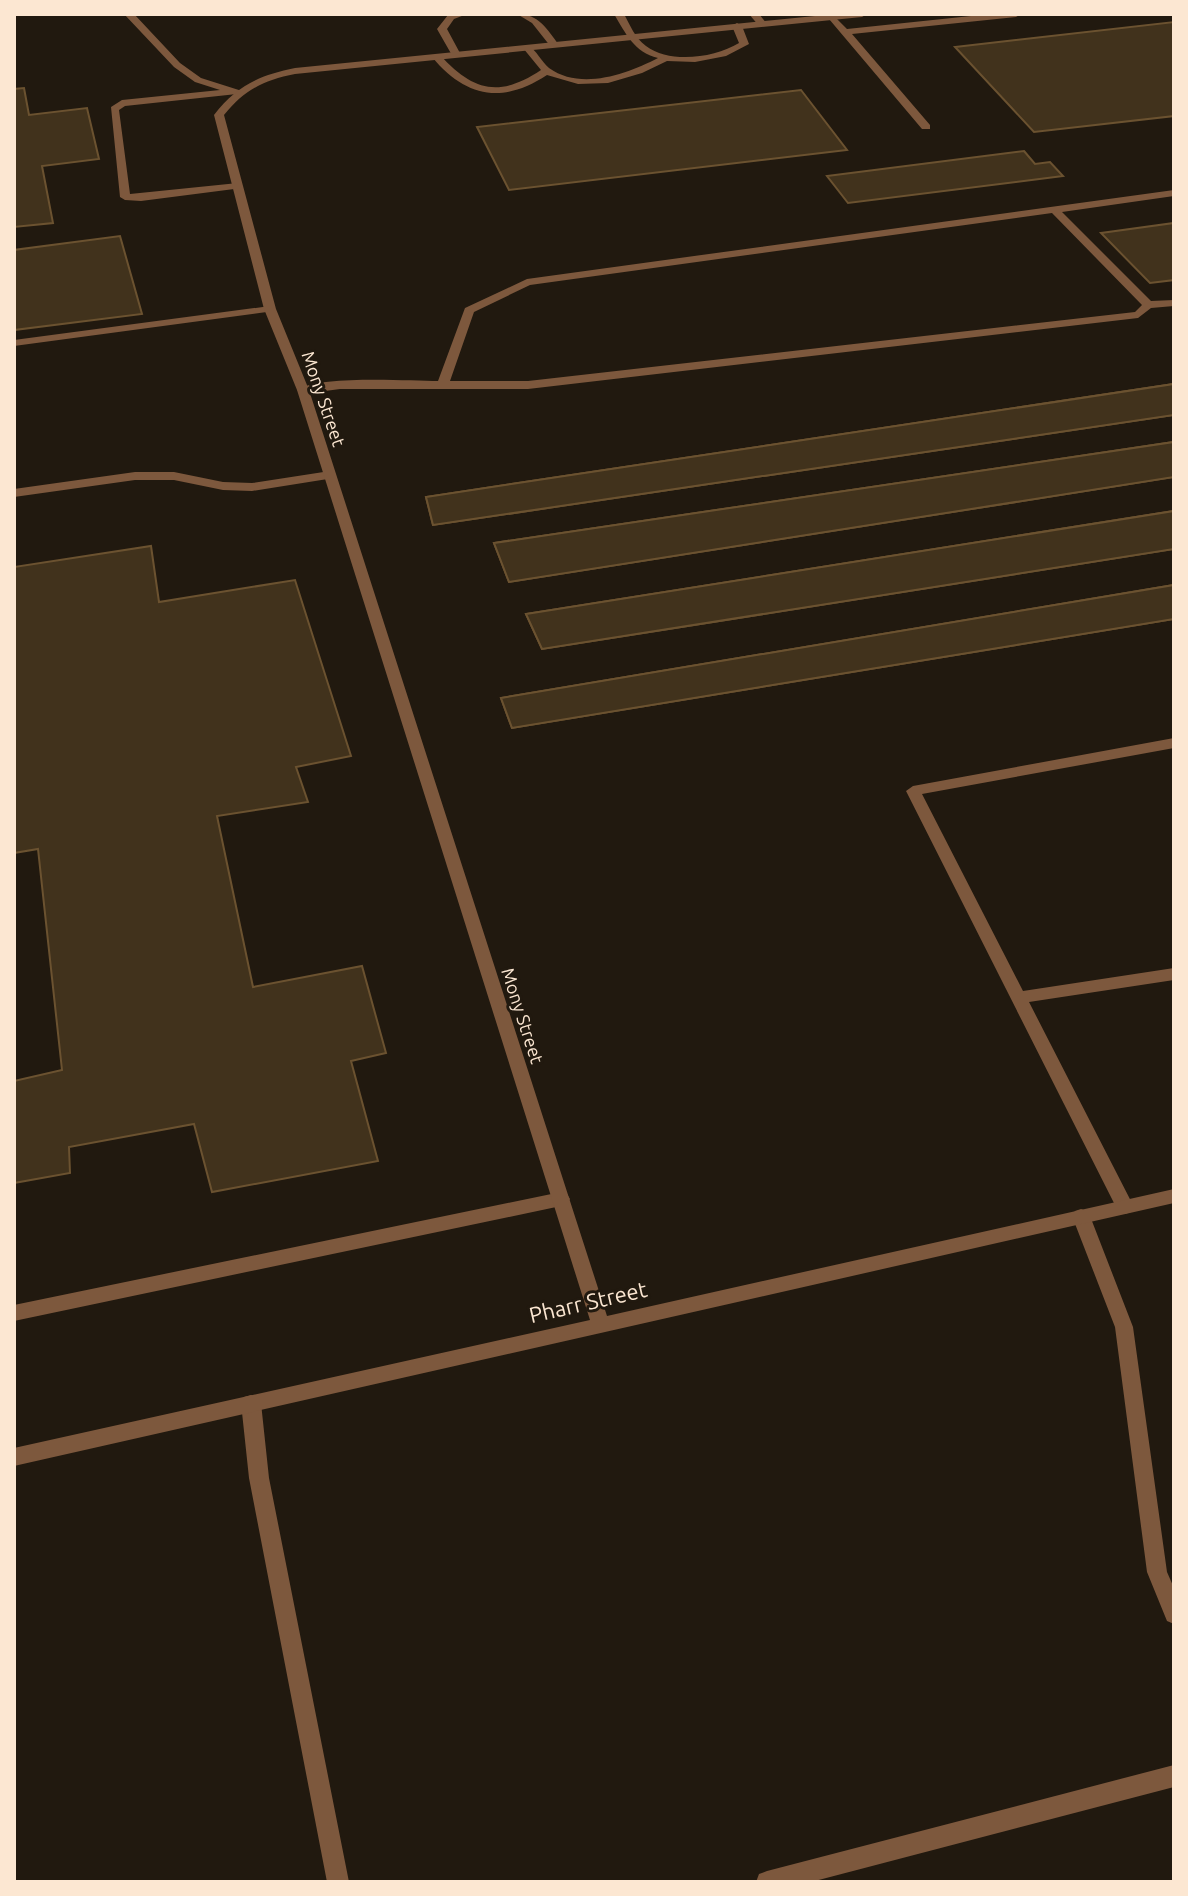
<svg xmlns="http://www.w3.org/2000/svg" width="1188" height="1896" font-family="Ubuntu,sans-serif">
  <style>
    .building { fill: #41321c; stroke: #6b5230; stroke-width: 2 }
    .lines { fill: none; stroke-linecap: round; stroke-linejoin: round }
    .service { fill: #7d583d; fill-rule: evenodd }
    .minor { fill: #7d583d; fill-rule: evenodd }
    .labels { text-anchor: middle; stroke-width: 6; stroke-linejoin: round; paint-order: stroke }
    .far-street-label { font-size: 18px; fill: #fce7d2; stroke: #21190f }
    .street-label { font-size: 22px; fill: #fce7d2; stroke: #21190f }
  </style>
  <rect width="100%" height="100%" fill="#21190f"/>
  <g class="building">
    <path d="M1174,22V116L1034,132L955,47Z"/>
    <path d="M24,88L29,115L87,108L99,159L42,166L53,223L14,227V89Z"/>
    <path d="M801,90L847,150L509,190L477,127Z"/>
    <path d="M1024,151L1035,164L1050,162L1063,176L848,203L827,176Z"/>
    <path d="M1174,223V280L1150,283L1101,233Z"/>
    <path d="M120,236L142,314L14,330V250Z"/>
    <path d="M1174,384V415L433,525L426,497Z"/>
    <path d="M1174,384V415L433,525L426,497Z"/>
    <path d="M1174,442V477L509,582L494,543Z"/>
    <path d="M1174,442V477L509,582L494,543Z"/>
    <path d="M1174,511V549L542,649L526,614Z"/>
    <path d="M1174,511V549L542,649L526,614Z"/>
    <path d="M151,546L159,602L295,580L351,756L296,767L308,802L217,816L253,987L362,966L386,1053L351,1061L378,1161L212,1192L194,1124L69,1147L70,1173L14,1183V1081L62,1070L38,849L14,853V567Z"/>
    <path d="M1174,585V619L512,728L501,698Z"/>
    <path d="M1174,585V619L512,728L501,698Z"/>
  </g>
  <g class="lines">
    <g class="service">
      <path d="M124,14H134L180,63L201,78L242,91L237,94L125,106L119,110L130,194L238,183L242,184V188L141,201L125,200L120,197L111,107L122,100L220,90L195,82L174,67Z"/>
      <path d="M467,14L454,19L447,29L461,55L453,57L437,29L448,15Z"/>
      <path d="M517,14C539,14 547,29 559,45L557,47H551L532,23Z"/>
      <path d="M614,14H624C630,25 635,38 646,46C670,64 714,58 739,43L732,26L737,23L742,26L749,44L726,56L695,62L667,61L642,73L608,83L578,84L547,75C503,104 466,98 432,57L440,55C473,91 499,98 541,70L523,48L528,45C537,51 541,61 549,68C581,91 627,74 658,58C634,52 626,34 614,14Z"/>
      <path d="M749,14H759L767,24L759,26Z"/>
      <path d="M832,14L847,29L990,14H1021L1016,17L852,34L930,125V129H922L829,19L827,17Z"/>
      <path d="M1174,190V196L1062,212L1151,301L1174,300V306L1151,308L1138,318L528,389H340L303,394L297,390C320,375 408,381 438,381L465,308L527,279ZM1052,213L1142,305L1135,312L528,381H450L474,312L530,285Z"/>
      <path d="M270,306L274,307V311L14,346V340Z"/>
      <path d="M330,471L334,472V478L252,491L223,490L174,480H135L14,497V489L135,472H174L223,482L252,483Z"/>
      <path d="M1174,738V748L922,794L1023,991L1174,968V980L1029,1002L1134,1207L1131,1212L1125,1214L1119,1212L1116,1207L906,791L913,786Z"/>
      <path d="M561,1192L567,1194L570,1199L567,1204L561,1206L14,1321V1305Z"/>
      <path d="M1081,1209L1087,1211L1090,1216L1133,1327L1167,1572L1174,1588V1624L1167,1621L1147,1572L1115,1327L1072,1216L1075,1211Z"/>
      <path d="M251,1395L258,1397L261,1403L269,1478L349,1882H327L249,1478L241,1403L244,1397Z"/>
      <path d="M1174,1765V1787L811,1882H756L759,1874L767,1871Z"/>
    </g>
    <path class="minor" d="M835,14H867L862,17L295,74C264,80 244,90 224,115L276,309L309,390L607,1316L1174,1189V1203L14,1466V1448L590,1320L297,390L264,309L214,115C236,86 260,75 295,68Z"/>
  </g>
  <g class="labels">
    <g class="far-street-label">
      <text transform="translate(323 399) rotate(71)" y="6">Mony Street</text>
      <text transform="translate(522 1016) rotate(72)" y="6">Mony Street</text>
    </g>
    <g class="street-label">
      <text transform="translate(588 1302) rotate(-13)" y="8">Pharr Street</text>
    </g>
  </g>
  <rect width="1188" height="1896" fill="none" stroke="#fce7d2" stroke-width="32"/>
</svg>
